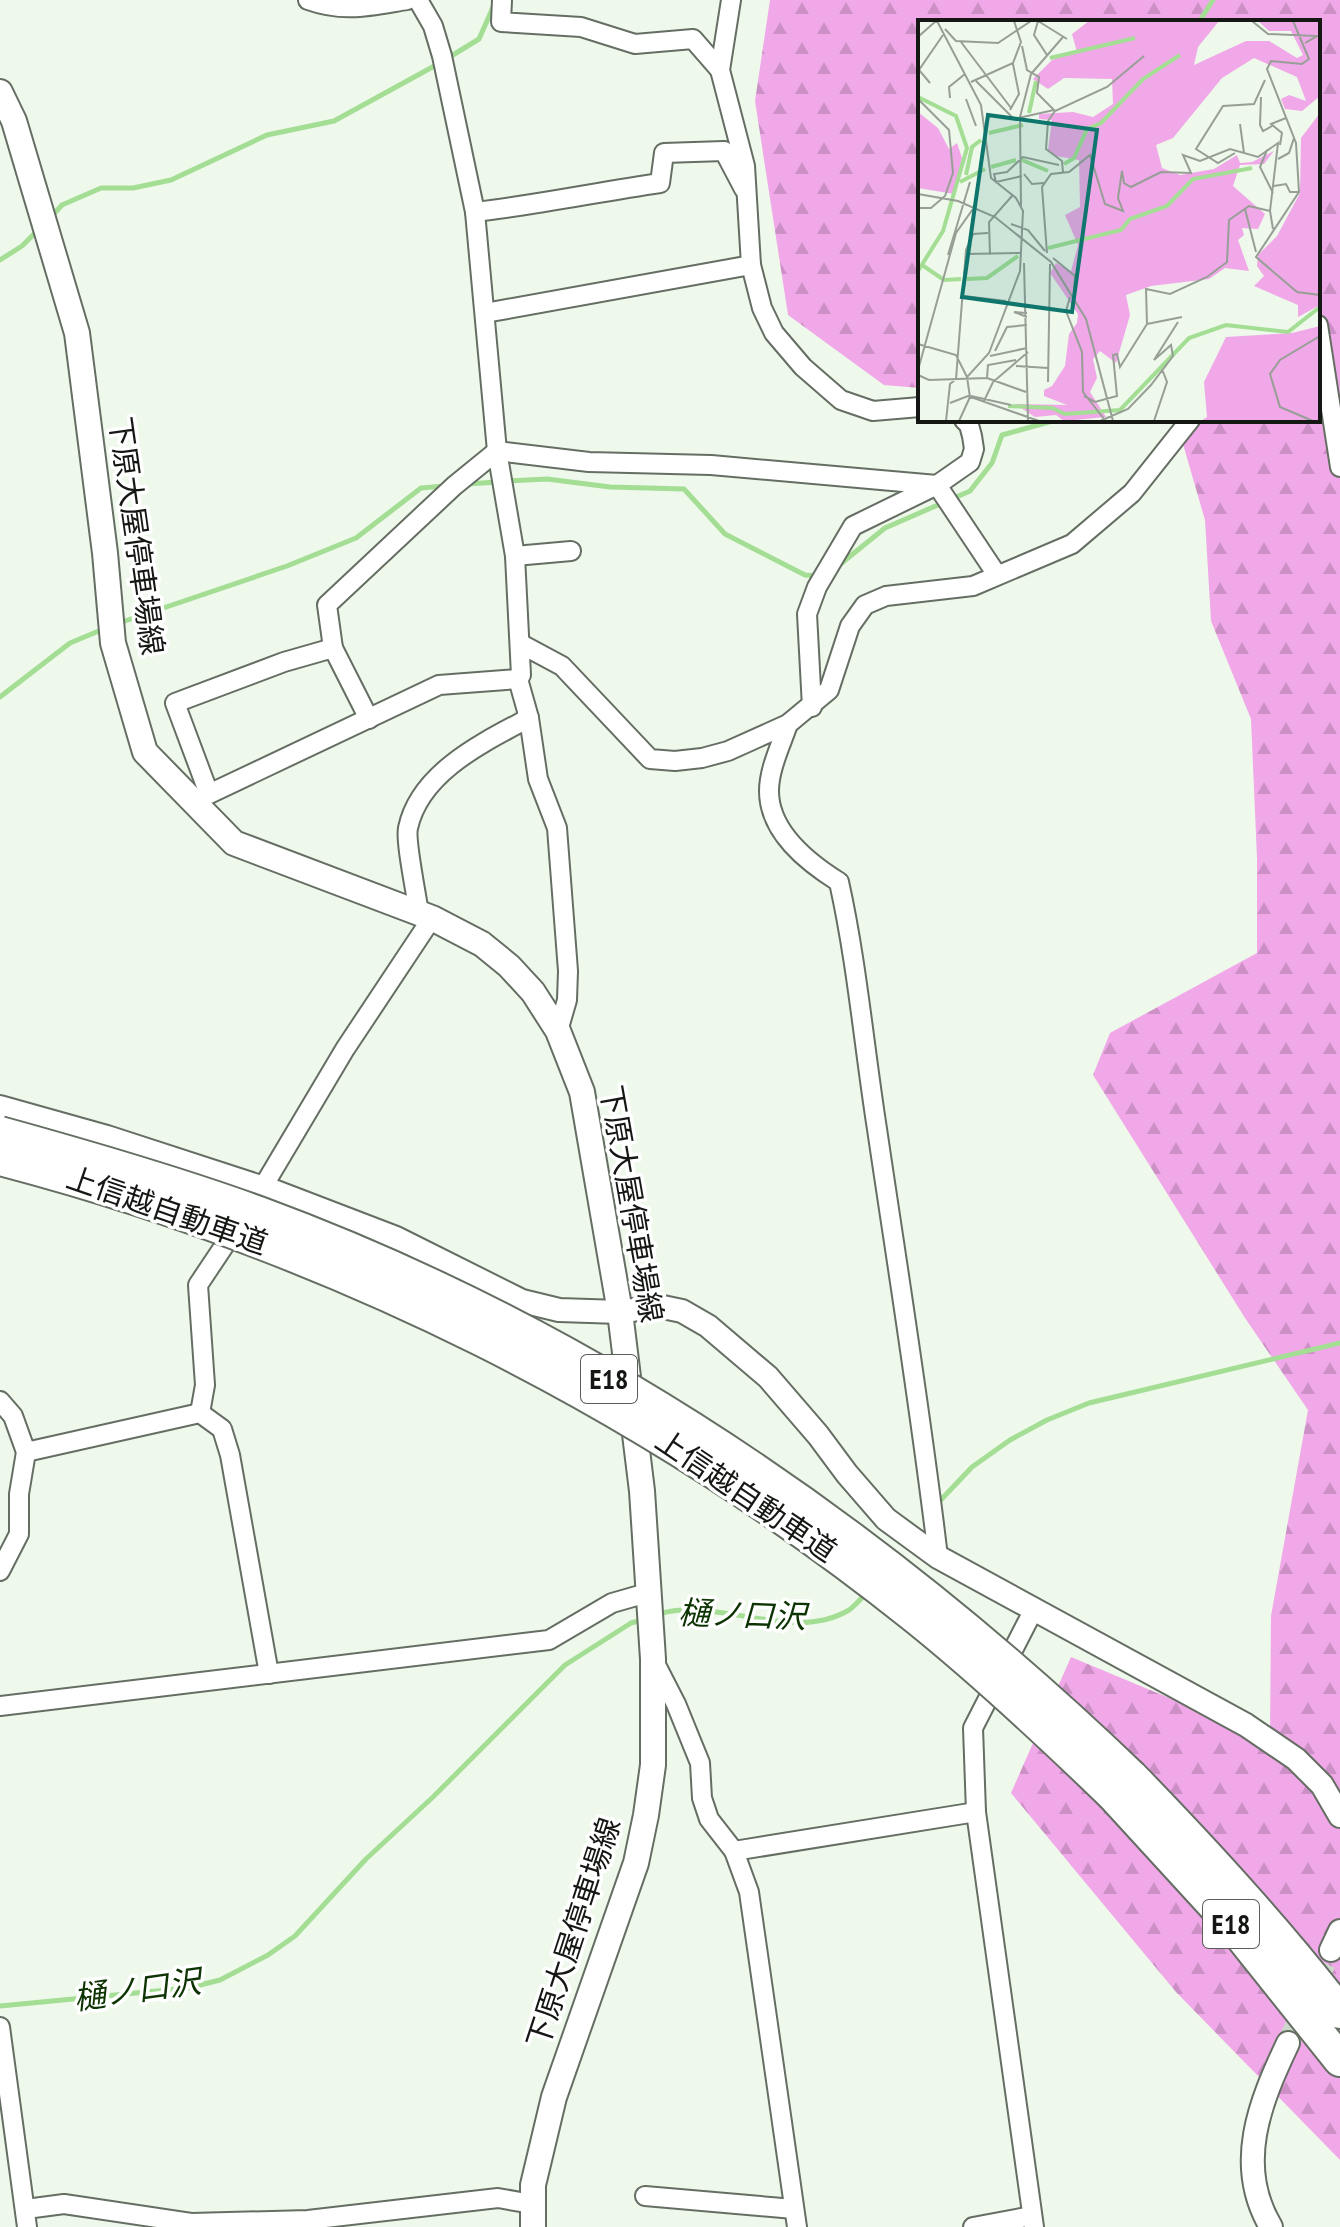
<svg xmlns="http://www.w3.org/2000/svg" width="1340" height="2227" font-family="'PT Sans Narrow','Noto Sans JP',sans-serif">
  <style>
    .forest { fill: url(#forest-firs) }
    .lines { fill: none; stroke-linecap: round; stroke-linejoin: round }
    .stream { stroke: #a3de94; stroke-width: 5 }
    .tertiary-tunnel { stroke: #cdd6cb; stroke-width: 22; stroke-dasharray: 22 11; stroke-linecap: butt }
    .minor-casing { stroke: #656e63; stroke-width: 22 }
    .tertiary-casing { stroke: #656e63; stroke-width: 26 }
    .secondary-casing { stroke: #656e63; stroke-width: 28 }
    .motorway-casing { stroke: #656e63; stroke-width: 36 }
    .minor { stroke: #fff; stroke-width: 18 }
    .tertiary { stroke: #fff; stroke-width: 22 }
    .secondary { stroke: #fff; stroke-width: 24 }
    .motorway { stroke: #fff; stroke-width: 32 }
    .motorway-bridge-casing { stroke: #656e63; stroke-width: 36; stroke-linecap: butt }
    .motorway-bridge { stroke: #fff; stroke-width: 32 }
    .labels { text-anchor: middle; stroke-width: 7; stroke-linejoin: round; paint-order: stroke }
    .shield { fill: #fff; stroke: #5a5d5a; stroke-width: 2 }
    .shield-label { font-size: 28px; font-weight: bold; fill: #141713 }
    .street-label { font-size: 30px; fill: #141713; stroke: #fff }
    .water-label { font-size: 32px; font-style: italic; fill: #0d3402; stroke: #fff }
    .inset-river { fill: none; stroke: #a3de94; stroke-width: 4 }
    .inset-road { fill: none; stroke: #979e95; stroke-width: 2 }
    .view { fill: #0f766e; fill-opacity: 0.15; stroke: #0f766e; stroke-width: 4 }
    .inset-edge { fill: none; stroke: #141713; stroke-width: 4 }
  </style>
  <defs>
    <pattern id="forest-firs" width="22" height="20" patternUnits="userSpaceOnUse" patternTransform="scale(2)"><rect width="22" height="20" fill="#f0a8e8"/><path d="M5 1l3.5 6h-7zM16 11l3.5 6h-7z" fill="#cd90c6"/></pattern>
  </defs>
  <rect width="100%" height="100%" fill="#eef8eb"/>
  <path class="forest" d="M770,0H1340V2160L1176,1992L1011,1793L1071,1657L1270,1740L1271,1616L1308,1410L1245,1318L1093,1075L1110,1033L1257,953V858L1251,719L1211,621L1205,520L1176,420H1318V22H920V388L884,385L788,315L755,101Z"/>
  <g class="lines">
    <g class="stream">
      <path d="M1199,22L1213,0"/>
      <path d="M448,58L479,39L494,5"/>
      <path d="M52,216L62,205L101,188H133L171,180L267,135L334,121L438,64"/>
      <path d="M0,260L22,246L39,229"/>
      <path d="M507,481L547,479L610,487L684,489L725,534L805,575L819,576"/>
      <path d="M467,484L497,482"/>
      <path d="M838,566L885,528L970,491L992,463L1002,435L1056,420"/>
      <path d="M119,623L287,566L356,538L421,488L445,486"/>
      <path d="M0,697L70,643L106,628"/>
      <path d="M937,1504L972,1467L1010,1440L1047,1420L1089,1403L1340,1343"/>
      <path d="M659,1614C718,1596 792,1644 849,1610C855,1606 861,1598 867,1593"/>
      <path d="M0,2006L188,1988L220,1980L268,1955L295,1936L366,1859L433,1797L565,1665L631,1623L642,1620"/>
    </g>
    <path class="tertiary-tunnel" d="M1288,2043L1331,1950"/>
    <defs>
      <g id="minor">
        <path d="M308,0C344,13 370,6 407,0"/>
        <path d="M418,0L433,26L442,56L475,212L497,451L515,556L521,675L518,679L529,718L538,779L557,828L568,971L567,1000L558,1031"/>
        <path d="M502,0L501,22L581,27L635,44L693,39L720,70"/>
        <path d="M731,0L720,70L745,166L751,265L762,308L774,333L803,367L841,400L873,411L920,407"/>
        <path d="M475,212C537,205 598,192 660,183L664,153L724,151L744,189"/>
        <path d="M485,313L751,265"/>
        <path d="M1318,325L1340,467"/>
        <path d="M937,485L997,575"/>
        <path d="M515,556L571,551"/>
        <path d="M521,644L562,666L650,759L675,761L702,758L728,751L788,724L829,690L850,626L865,605L886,596L973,586L1072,544L1132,493L1190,420"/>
        <path d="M333,648L284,662L175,703L209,794L439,685L518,679"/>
        <path d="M812,707L807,614L817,587L853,526L937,485L970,462L974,449L972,436L969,425L964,420"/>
        <path d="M369,719L333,648L327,605L454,486L497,451L589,462L711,465L937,485"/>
        <path d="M788,724C781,745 769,769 769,791C769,832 807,862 839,882C857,963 864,1046 877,1129C898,1271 921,1413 938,1557"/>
        <path d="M419,914C417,897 405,841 408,828C420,772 484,742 529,718"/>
        <path d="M257,1197L345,1049L432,918"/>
        <path d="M0,1401L13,1416L26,1452"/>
        <path d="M200,1413L205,1385L198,1285L236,1228"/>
        <path d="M0,1571L19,1534V1494L26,1452L200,1413L222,1429L230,1455L269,1674"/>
        <path d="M1034,1609L973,1728L976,1812L1034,2227"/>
        <path d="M654,1661L676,1704L700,1763L702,1798L709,1819L734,1851L749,1892L797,2227"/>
        <path d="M0,1706L549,1640L612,1603L647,1593"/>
        <path d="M734,1851L976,1812"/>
        <path d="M0,2027L27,2227"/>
        <path d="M645,2196L794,2209"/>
        <path d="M26,2209L64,2204L191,2223L308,2220L498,2198L532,2204"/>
        <path d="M973,2227L1032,2216"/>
      </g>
      <g id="tertiary">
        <path d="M0,1107L107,1137L276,1192L396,1238L522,1301L559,1310L620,1312L658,1306L682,1311L708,1326L768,1377L818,1435L847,1474L886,1519L938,1557L1246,1725L1296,1759L1322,1785L1340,1816"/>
        <path d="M1331,1950L1340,1931"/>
        <path d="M1271,2227C1234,2165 1260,2102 1288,2043"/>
      </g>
      <path id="secondary" d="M0,92L14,121L77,333L105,553L113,643L145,752L234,843L432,918L482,944L509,966L533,992L558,1031L582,1092L620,1312L642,1491L653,1659V1765L646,1815L636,1863L554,2097L533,2185V2227"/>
      <g id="motorway">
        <path d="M1132,1777C1205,1852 1276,1929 1340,2012"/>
        <path d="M1113,1795L1233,1926L1340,2060"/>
      </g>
    </defs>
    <use href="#minor" class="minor-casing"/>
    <use href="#tertiary" class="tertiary-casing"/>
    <use href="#secondary" class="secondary-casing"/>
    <use href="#motorway" class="motorway-casing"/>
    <use href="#minor" class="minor"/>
    <use href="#tertiary" class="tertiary"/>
    <use href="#secondary" class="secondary"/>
    <use href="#motorway" class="motorway"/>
    <defs>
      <g id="motorway-bridge">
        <path d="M0,1133C87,1157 174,1182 259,1213C590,1335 879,1534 1132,1777"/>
        <path d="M0,1159C333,1246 645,1401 914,1616C984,1672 1049,1733 1113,1795"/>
      </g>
    </defs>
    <use href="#motorway-bridge" class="motorway-bridge-casing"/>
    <use href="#motorway-bridge" class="motorway-bridge"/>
  </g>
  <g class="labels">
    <g class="shield">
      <rect x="581" y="1355" width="56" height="48" rx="6"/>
      <rect x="1203" y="1900" width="56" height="48" rx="6"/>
    </g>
    <g class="shield-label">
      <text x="609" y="1389">E18</text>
      <text x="1231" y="1934">E18</text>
    </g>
    <g class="street-label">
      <text transform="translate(136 536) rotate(82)" y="10">下原大屋停車場線</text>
      <text transform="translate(631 1204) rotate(80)" y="10">下原大屋停車場線</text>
      <text transform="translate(167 1211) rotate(19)" y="10">上信越自動車道</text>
      <text transform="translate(746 1496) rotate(34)" y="10">上信越自動車道</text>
      <text transform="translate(574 1933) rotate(-72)" y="10">下原大屋停車場線</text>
    </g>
    <g class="water-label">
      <text transform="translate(742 1615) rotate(2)" y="11">樋ノ口沢</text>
      <text transform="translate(137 1990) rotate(-8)" y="11">樋ノ口沢</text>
    </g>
  </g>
  <g transform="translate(918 20)">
    <rect width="402" height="402" fill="#eef8eb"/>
    <path d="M171,1H301L280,27L276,45L328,21H351L379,38L385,35L373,11H351L340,1H327H402V76L384,91L367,89L363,79L371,75L388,81L379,57L336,38L304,58L255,118L238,125L244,148L262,155L296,149L319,135L322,143L334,142L356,131L346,144L322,145L315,166L347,194L340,209L324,208L326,215L320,220L331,251L307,248L291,259L233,266L208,275L212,295L198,343L182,331L175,339L179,358L172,372L188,397L146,401L138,395L117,397L97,384L149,385L126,376V370L134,366L147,346L151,314L159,303L160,294L132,253L138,243L153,251L160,225L147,195L162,187L161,140L138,136L130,130L134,100L121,99V94L155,92L175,97L195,84L194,59L146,58L130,69L115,59L134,40L159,32L154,14ZM0,92L20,108L31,129L39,123L44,138L36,174L0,168ZM402,93V285L380,297V285L336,266L346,256L339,246L340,235L359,216L382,173L383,118ZM402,306V401H283L289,397L286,362L308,317L374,313Z" fill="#f0a8e8"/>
    <path class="inset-river" d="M132,38L217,18M111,93L118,61M71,113L105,105M104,140L130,151M146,144L156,138L169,109L183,103L225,59L262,35M73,147L98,140M48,155L54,127L63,120M42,162L67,149M130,228L203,210L212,199L249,186L275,159L334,148M4,245L26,260L43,259M0,251L25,211L49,128L38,96L0,77M49,259L69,258L100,236M90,386L134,388L147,394L202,390L271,318L308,305L370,312L402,287"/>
    <path class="inset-road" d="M19,1L63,85L73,158L98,178L105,191L102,251L71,333L49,357L52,377L41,401M120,1L116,15L129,35M120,1L149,19M334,1L350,14L399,16L387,23M375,1L391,39L384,44L353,41L349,49L378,123L381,172L338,237L379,272L402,275M27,9L38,21L80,23L113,1M43,22L93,88M104,26L109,50L121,57L119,73L137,91M1,28V16L18,1M58,61L96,99L136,90M53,62L95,43L103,22L96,1M12,63L1,50L25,15M343,77L342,105L345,111L354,106M32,78L31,67L47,54M0,79L31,110L35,153L27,176L13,188H0M48,79L58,106M92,90L101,74L95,44M322,104L326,133M362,125L364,113L353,104L368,98M349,130L342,147L355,173M317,133L300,143L278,129L305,86L336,84L347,60M360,139L371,133L376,118M145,153L144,141L128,129L130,101L137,91L189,67L226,36M106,154L114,164L126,163M104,156L78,162L76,154L89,152L105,137L141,145M356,166L368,164L372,172H381M0,174L40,181L77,197L133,242L168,299L195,401M103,186L102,97L113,54L145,17M327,189L338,232M93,204L110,210L127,231M129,233L124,167L133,154L151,152L172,135L187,184L205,191L200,178L204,151L206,163L213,167L243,152L273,153L265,135L282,141L312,129L340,137L360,123L352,191L355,209M48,234L103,233M30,235L52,162M72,235L71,202L94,176M135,238L157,256L156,270M106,243L110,401M46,276L88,281M152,277L148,291L164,332L165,372L186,399M98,285L129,288M109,297L96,292L109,293M229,304L264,297M0,324L38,335L49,357M77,331L89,307L109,305M72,336L109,328M98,340L70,345L69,358L108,372M98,346L130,348M0,350L38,213L57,186M0,355L11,360L69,358M130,362L132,244M53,376L93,385M166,376L177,382L199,376L195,335L199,334L202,347L229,304L228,269L252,274L289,257L309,242L311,200L331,186L352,191M66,381L75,362L110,332M32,383L50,376L121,401M28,401L32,364L38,359L48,230L55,214L70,213M182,401L210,389L233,365L255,336L253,325L236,340L260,302M236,401L249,362L244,349M395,401L362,387L352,354L362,340L402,316"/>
    <path class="view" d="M70,95L179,110L154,292L44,277Z"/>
    <rect width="402" height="402" class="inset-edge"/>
  </g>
</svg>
